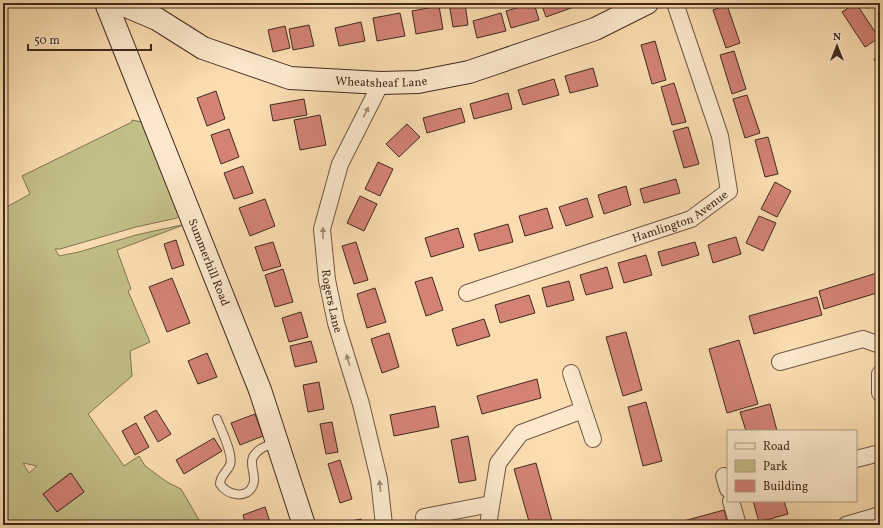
<svg xmlns="http://www.w3.org/2000/svg" width="883" height="528" font-family="Vollkorn,serif">
  <style>
    .green { fill: #c3bf88; stroke: #827453; fill-rule: evenodd }
    .building { fill: #d38274; stroke: #402a1e }
    .lines { fill: none; stroke-linecap: round; stroke-linejoin: round }
    .lane-casing { stroke: #6f5743; stroke-width: 10 }
    .street-casing { stroke: #6f5743; stroke-width: 18 }
    .secondary-casing { stroke: #402a1e; stroke-width: 24 }
    .lane { stroke: #fce9cc; stroke-width: 8 }
    .street { stroke: #fce9cc; stroke-width: 16 }
    .secondary { stroke: #fce9cc; stroke-width: 22 }
    .oneway { fill: #9e8a75 }
    .labels { text-anchor: middle; stroke-width: 3; stroke-linejoin: round; paint-order: stroke }
    .street-label { font-size: 12px; fill: #402a1e; stroke: #fce9cc }
  </style>
  <rect width="100%" height="100%" fill="#fbddb1"/>
  <filter id="stains"><feTurbulence type="fractalNoise" baseFrequency=".005" numOctaves="4"/><feColorMatrix values="0 0 0 0 .2 0 0 0 0 .09 0 0 0 0 .02 0 0 0 .5 -.17"/></filter>
  <radialGradient id="worn" r=".72"><stop offset=".6" stop-color="#630" stop-opacity="0"/><stop offset="1" stop-color="#630" stop-opacity=".3"/></radialGradient>
  <path class="green" d="M132,120L142,122L184,211L177,218L136,227L60,249H55L59,256L79,252L136,235L186,224L117,250L131,289L128,291L150,342L130,351L132,376L88,414L124,466L139,456L145,466L167,482L181,489L202,525H3V209L30,194L22,176L132,122ZM23,463L37,466L29,473ZM70,473L84,492L57,512L43,494Z"/>
  <g class="building">
    <path d="M449,3H465L468,25L453,27Z"/>
    <path d="M534,3L539,20L511,28L506,11Z"/>
    <path d="M541,3H573L574,7L546,17Z"/>
    <path d="M856,3L879,38L865,47L842,12Z"/>
    <path d="M727,5L740,43L726,48L713,10Z"/>
    <path d="M439,6L443,29L416,34L412,11Z"/>
    <path d="M400,13L405,36L377,41L373,18Z"/>
    <path d="M501,13L506,31L477,38L473,21Z"/>
    <path d="M361,22L365,41L339,46L335,28Z"/>
    <path d="M309,25L314,46L293,50L289,29Z"/>
    <path d="M285,26L290,48L273,52L268,30Z"/>
    <path d="M655,41L666,80L652,84L641,45Z"/>
    <path d="M734,51L746,89L732,94L720,55Z"/>
    <path d="M880,56V70L874,59Z"/>
    <path d="M593,68L598,86L570,93L565,76Z"/>
    <path d="M554,79L559,95L523,105L518,90Z"/>
    <path d="M674,83L686,122L672,125L661,87Z"/>
    <path d="M216,91L225,119L207,126L197,98Z"/>
    <path d="M508,93L512,109L474,119L470,104Z"/>
    <path d="M747,95L760,133L745,138L733,99Z"/>
    <path d="M304,99L307,115L273,121L270,105Z"/>
    <path d="M461,108L465,122L427,133L423,118Z"/>
    <path d="M320,115L326,145L300,150L294,120Z"/>
    <path d="M407,124L420,137L399,157L386,144Z"/>
    <path d="M688,127L699,164L684,168L673,131Z"/>
    <path d="M229,129L239,157L221,164L211,135Z"/>
    <path d="M768,137L778,174L765,177L755,140Z"/>
    <path d="M378,162L393,169L380,196L365,189Z"/>
    <path d="M243,166L253,193L234,199L224,173Z"/>
    <path d="M676,179L680,193L644,203L640,189Z"/>
    <path d="M775,182L791,191L777,217L761,209Z"/>
    <path d="M626,186L631,205L604,214L598,195Z"/>
    <path d="M360,196L377,204L364,231L347,223Z"/>
    <path d="M587,198L593,217L566,226L559,207Z"/>
    <path d="M265,199L275,226L250,236L239,208Z"/>
    <path d="M547,208L553,228L525,236L519,216Z"/>
    <path d="M759,216L776,223L763,251L746,243Z"/>
    <path d="M508,224L513,242L479,251L474,234Z"/>
    <path d="M458,228L464,247L431,257L425,238Z"/>
    <path d="M736,237L741,254L713,263L708,245Z"/>
    <path d="M176,240L184,265L172,269L164,244Z"/>
    <path d="M273,242L281,266L263,271L255,247Z"/>
    <path d="M356,242L368,280L354,284L342,246Z"/>
    <path d="M695,242L699,255L662,266L658,252Z"/>
    <path d="M646,255L652,275L624,283L618,263Z"/>
    <path d="M607,267L613,288L586,295L580,275Z"/>
    <path d="M283,269L293,302L275,307L265,275Z"/>
    <path d="M880,272V292L824,309L819,291Z"/>
    <path d="M432,277L443,310L426,316L415,282Z"/>
    <path d="M172,278L190,323L167,332L149,287Z"/>
    <path d="M569,281L574,300L547,307L542,288Z"/>
    <path d="M375,288L386,322L367,328L357,294Z"/>
    <path d="M529,295L535,313L500,323L495,305Z"/>
    <path d="M817,297L822,315L754,334L749,316Z"/>
    <path d="M301,312L308,337L289,342L282,318Z"/>
    <path d="M484,319L490,336L457,346L452,329Z"/>
    <path d="M626,332L642,390L623,396L606,337Z"/>
    <path d="M389,333L399,367L382,373L371,339Z"/>
    <path d="M739,340L758,404L727,413L709,349Z"/>
    <path d="M311,341L317,362L295,367L290,346Z"/>
    <path d="M207,353L217,377L198,384L188,361Z"/>
    <path d="M537,379L541,398L482,414L477,396Z"/>
    <path d="M319,382L324,409L308,412L303,385Z"/>
    <path d="M646,402L662,461L643,466L628,407Z"/>
    <path d="M770,404L777,431H746L740,412Z"/>
    <path d="M435,406L439,427L394,436L390,415Z"/>
    <path d="M156,410L171,434L158,442L144,417Z"/>
    <path d="M255,414L263,436L240,445L231,423Z"/>
    <path d="M332,422L338,452L326,454L320,424Z"/>
    <path d="M136,423L149,447L135,455L122,431Z"/>
    <path d="M468,436L476,480L459,483L451,440Z"/>
    <path d="M214,438L222,451L184,474L176,460Z"/>
    <path d="M340,460L352,499L340,503L328,464Z"/>
    <path d="M536,463L553,525H530L514,469Z"/>
    <path d="M71,473L84,492L57,512L43,494Z"/>
    <path d="M753,501H784L788,514L759,522Z"/>
    <path d="M265,507L271,525H246L243,515Z"/>
    <path d="M724,510L728,525H669Z"/>
    <path d="M361,519L362,525H343L342,523Z"/>
  </g>
  <g class="lines">
    <defs>
      <path id="lane" d="M217,419C221,430 234,455 230,465C227,472 220,476 220,484C227,495 247,500 253,485C257,476 249,466 253,457C258,448 267,446 276,442"/>
      <g id="street">
        <path id="s1" d="M381,83L340,164L322,229L327,280L336,323L361,404L379,479L384,525"/>
        <path id="s2" d="M467,293L691,219L729,191L720,136L675,3"/>
        <path d="M780,362L863,339L880,345"/>
        <path d="M571,373L593,439"/>
        <path d="M880,374V393"/>
        <path d="M856,459L880,453"/>
        <path d="M724,476L728,489"/>
        <path d="M731,501L738,525"/>
        <path d="M424,517L491,504"/>
        <path d="M488,525L498,463L521,433L583,410"/>
        <path d="M846,525L880,515"/>
      </g>
      <g id="secondary">
        <path id="s3" d="M106,3L260,390L304,525"/>
        <path id="s4" d="M119,3L157,19L203,48L290,78L381,83L418,82L469,72L595,29L647,3"/>
      </g>
    </defs>
    <use href="#lane" class="lane-casing"/>
    <use href="#street" class="street-casing"/>
    <use href="#secondary" class="secondary-casing"/>
    <use href="#lane" class="lane"/>
    <use href="#street" class="street"/>
    <use href="#secondary" class="secondary"/>
  </g>
  <defs><path id="oneway-solid" d="M-6-.8H1V-3.2L6.5 0L1 3.2V.8H-6Z"/></defs>
  <g class="oneway">
    <use href="#oneway-solid" transform="translate(366 112) rotate(-63)"/>
    <use href="#oneway-solid" transform="translate(323 233) rotate(-91)"/>
    <use href="#oneway-solid" transform="translate(348 360) rotate(-107)"/>
    <use href="#oneway-solid" transform="translate(380 486) rotate(-96)"/>
  </g>
  <g class="labels">
    <g class="street-label">
      <text dy="4" stroke="none"><textPath href="#s4" startOffset="279">Wheatsheaf Lane</textPath></text>
      <text dy="4" stroke="none"><textPath href="#s2" startOffset="227">Hamlington Avenue</textPath></text>
      <text dy="4" stroke="none"><textPath href="#s3" startOffset="279">Summerhill Road</textPath></text>
      <text dy="4" stroke="none"><textPath href="#s1" startOffset="231">Rogers Lane</textPath></text>
    </g>
  </g>
  <rect width="883" height="528" fill="none" stroke="#fbddb1" stroke-width="16"/>
  <rect x="4" y="4" width="875" height="520" fill="none" stroke="#402a1e" stroke-width="2"/>
  <rect x="8" y="8" width="867" height="512" fill="none" stroke="#402a1e"/>
  <rect x="727" y="430" width="130" height="72" fill="#fce9cc" stroke="#b19d86"/>
  <rect x="735" y="443" width="20" height="6" fill="#fce9cc" stroke="#b19d86"/>
  <text x="763" y="450" font-size="12" fill="#402a1e">Road</text>
  <rect x="735" y="460" width="20" height="12" fill="#c3bf88" stroke="#b19d86"/>
  <text x="763" y="470" font-size="12" fill="#402a1e">Park</text>
  <rect x="735" y="480" width="20" height="12" fill="#d38274" stroke="#b19d86"/>
  <text x="763" y="490" font-size="12" fill="#402a1e">Building</text>
  <g transform="translate(837 46)" stroke="#fce9cc" stroke-width="3" paint-order="stroke">
  <path d="M0-3L7 15L0 10L-7 15Z" fill="#402a1e"/>
  <text y="-6" font-size="11" font-weight="bold" text-anchor="middle" fill="#402a1e">N</text>
  </g>
  <path d="M28 44v6h123v-6" fill="none" stroke="#402a1e" stroke-width="2"/>
  <text x="34" y="44" font-size="12" fill="#402a1e" stroke="#fce9cc" stroke-width="3" paint-order="stroke">50 m</text>
  <rect width="100%" height="100%" filter="url(#stains)"/>
  <rect width="100%" height="100%" fill="url(#worn)"/>
</svg>
